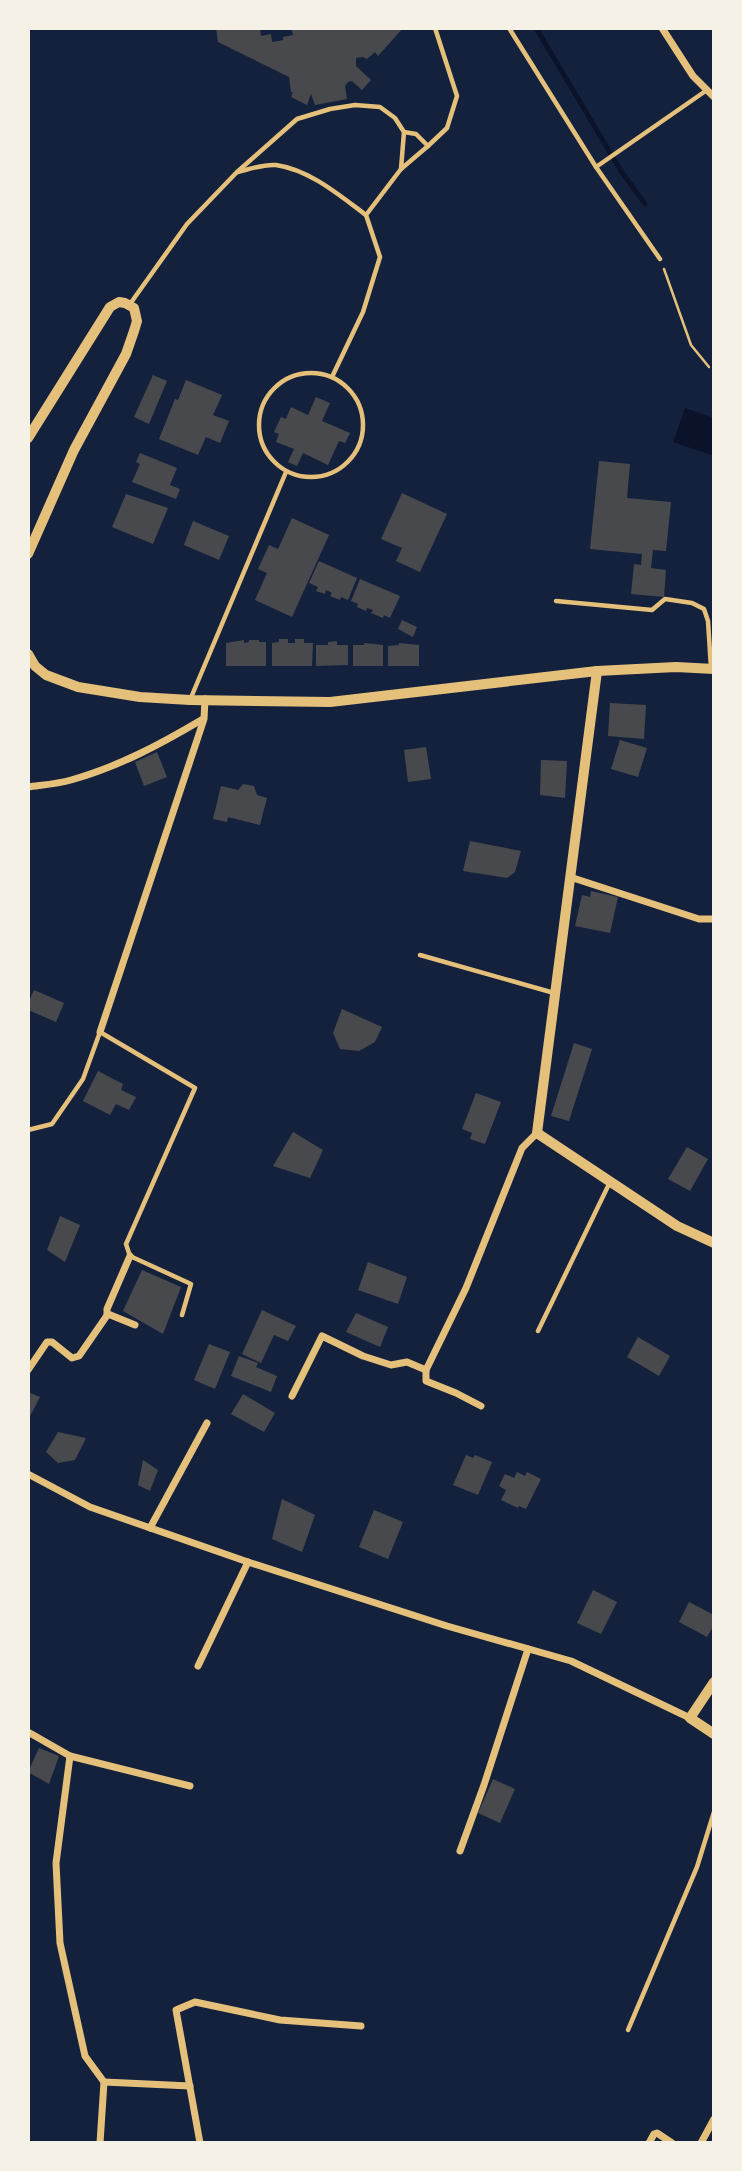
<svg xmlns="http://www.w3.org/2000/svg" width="742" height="2171" font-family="'Alegreya Sans',sans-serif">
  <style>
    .water { fill: #0b132b }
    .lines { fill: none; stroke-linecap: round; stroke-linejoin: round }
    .stream { stroke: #0b132b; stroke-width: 5 }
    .building { fill: #48494c }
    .path { stroke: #e5c07b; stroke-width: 2.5 }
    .service { stroke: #e5c07b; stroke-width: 4.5 }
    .minor { stroke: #e5c07b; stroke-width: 7 }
    .secondary { stroke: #e5c07b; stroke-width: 10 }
  </style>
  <rect width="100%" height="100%" fill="#14213d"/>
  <path class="water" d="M685,408L714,418V456L673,442Z"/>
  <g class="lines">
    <path class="stream" d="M536,28L621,171L645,204"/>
  </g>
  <g class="building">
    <path d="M216,28H247L248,30L260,29L261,36L271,34L272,42L283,40V37L293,35L291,28H403L378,56L375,52L367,59L363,57L356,58V66L371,80L362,90L352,81L348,82L345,86L347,99L315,105L311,94L307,105L291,97L293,92H291L289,77L218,42Z"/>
    <path d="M153,375L167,381L149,424L134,417Z"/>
    <path d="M186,380L222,395L213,415L229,421L220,443L206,437L198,455L159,439L175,399L178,400Z"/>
    <path d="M316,397L330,403L322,421L350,433L345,443L339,441L328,465L303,453L297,466L288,462L294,449L276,442L279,434L274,432L281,417L286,419L291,407L308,415Z"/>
    <path d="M140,453L177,468L170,485L180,489L176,499L132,482L140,464L136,462Z"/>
    <path d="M599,461L630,464L627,498L671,502L666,551L653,550L651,568L666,570L664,597L631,594L634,564L641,565L642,554L590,549Z"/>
    <path d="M402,493L447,514L420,572L396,561L402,548L381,539Z"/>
    <path d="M126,494L168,508L153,544L112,527Z"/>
    <path d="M292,518L329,535L292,617L255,600L267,573L258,569L269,545L278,549Z"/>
    <path d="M193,521L229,536L219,560L184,545Z"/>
    <path d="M319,561L357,578L348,600L341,597L340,600L330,596L332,593L326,590L325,594L316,591L318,587L309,583Z"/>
    <path d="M360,579L400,596L390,618L384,615L383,618L371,613L373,610L367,608L366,611L357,607L358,604L351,601Z"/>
    <path d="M402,620L417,627L413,637L398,629Z"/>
    <path d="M279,639H288V643H295V639H304V643H313L312,666H272V643L279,642Z"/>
    <path d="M244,640V643L249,642V640H259V642H266V666H226V643Z"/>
    <path d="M337,641V645H348V665L316,666V645H328V642Z"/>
    <path d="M364,643L383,645V666H353V645H364Z"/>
    <path d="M399,643L419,645V666H388V646L399,645Z"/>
    <path d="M610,703L646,705L644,739L608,736Z"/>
    <path d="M620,740L647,748L638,777L611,769Z"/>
    <path d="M426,747L431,779L408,782L404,750Z"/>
    <path d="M157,752L167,777L144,786L135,762Z"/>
    <path d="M541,760L567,761L565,798L540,795Z"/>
    <path d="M243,784L254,786L257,795L267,798L260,825L228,817L227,822L213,819L221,786L238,790Z"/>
    <path d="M470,841L521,851L515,872L507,878L463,871Z"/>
    <path d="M591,891L618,897L610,933L575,926L582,895L590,897Z"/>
    <path d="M34,990L64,1003L56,1022L28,1010V1003Z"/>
    <path d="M342,1009L382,1027L375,1042L359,1051L340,1049L333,1033Z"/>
    <path d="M574,1043L592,1049L569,1121L551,1116Z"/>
    <path d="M98,1071L123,1084L121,1090L136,1097L129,1110L116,1104L110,1115L83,1101Z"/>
    <path d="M476,1093L501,1102L485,1144L470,1139L472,1133L462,1129Z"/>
    <path d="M293,1132L323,1150L310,1178L273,1166Z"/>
    <path d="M687,1147L708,1159L690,1191L668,1179Z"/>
    <path d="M60,1216L80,1225L65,1262L47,1250Z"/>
    <path d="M368,1262L407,1277L398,1304L358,1290Z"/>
    <path d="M142,1270L181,1287L163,1334L123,1311Z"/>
    <path d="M262,1310L296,1326L288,1341L274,1335L261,1363L242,1354Z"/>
    <path d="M356,1313L388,1327L380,1347L346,1332Z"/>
    <path d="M638,1337L670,1356L659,1376L627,1357Z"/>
    <path d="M209,1344L230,1352L215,1389L194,1380Z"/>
    <path d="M239,1356L258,1363L256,1367L277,1376L271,1392L231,1376Z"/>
    <path d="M28,1392L40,1397L28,1420Z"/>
    <path d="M243,1394L275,1413L264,1432L231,1414Z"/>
    <path d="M58,1432L86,1438L75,1460L58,1463L46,1452Z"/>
    <path d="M466,1455L473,1458L475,1455L492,1462L478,1495L453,1485Z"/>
    <path d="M143,1460L158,1470L150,1491L138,1485Z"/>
    <path d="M517,1472L525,1476L527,1472L541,1479L526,1509L519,1506L518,1508L501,1500L506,1490L499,1486L505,1474L514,1478Z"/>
    <path d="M282,1499L315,1515L302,1552L272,1539Z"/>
    <path d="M374,1510L403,1522L388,1559L359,1547Z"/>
    <path d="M593,1590L617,1602L601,1634L577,1623Z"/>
    <path d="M689,1602L714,1615V1625L707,1637L679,1622Z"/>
    <path d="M39,1748L59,1756L49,1784L28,1772Z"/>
    <path d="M493,1779L515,1789L500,1823L478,1813Z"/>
  </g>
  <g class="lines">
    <path class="path" d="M664,269L691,345L709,367"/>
    <g class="service">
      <path d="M509,28L596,167L660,259"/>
      <path d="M428,146L447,128L457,96L435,28"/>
      <path d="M596,167L707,90"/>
      <path d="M238,172C250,169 263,164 276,165C310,170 339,195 366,215"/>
      <path d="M130,304L187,224L237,172L297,119L330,109L355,105L380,107L395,118L404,132L401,169L428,146L416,134L404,132"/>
      <circle cx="311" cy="425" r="52"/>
      <path d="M332,377L363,312L380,257L366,215L401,169"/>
      <path d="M556,601L652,610L665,599L692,603L704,609L708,621L711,668"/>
      <path d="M190,700L286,472"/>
      <path d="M420,955L554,993"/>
      <path d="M28,1130L52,1124L83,1079L100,1032L195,1088L126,1244L130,1256L191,1284L182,1315"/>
      <path d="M538,1331L610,1182"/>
      <path d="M628,2030L697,1867L714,1812"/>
    </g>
    <g class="minor">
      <path d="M662,28L693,76L714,97"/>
      <path d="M28,787C42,785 57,784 71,780C118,767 161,744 203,719"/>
      <path d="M570,877L699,919H714"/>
      <path d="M100,1032L204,719L205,699"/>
      <path d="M107,1314V1309L130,1256"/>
      <path d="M28,1370L47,1342H52L72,1358L79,1356L108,1314L135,1325"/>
      <path d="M292,1396L322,1336L363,1356L391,1365L407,1362L426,1370"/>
      <path d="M481,1406L456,1393L426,1381V1370L466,1288L522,1148L537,1133"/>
      <path d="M28,1474L90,1507L248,1562L447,1626L571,1661L690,1718"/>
      <path d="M150,1528L207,1423"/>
      <path d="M198,1666L248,1562"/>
      <path d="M28,1732L70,1756L56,1863L60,1943L85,2056L104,2082L100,2143"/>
      <path d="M70,1756L190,1786"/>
      <path d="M460,1851L484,1785L528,1649"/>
      <path d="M104,2082L190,2086"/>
      <path d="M200,2143L176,2010L195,2002L280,2020L361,2026"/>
      <path d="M649,2143L654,2134L657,2133L672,2143"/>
      <path d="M701,2143L714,2119"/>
    </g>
    <g class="secondary">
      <path d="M28,438L110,307L119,302L125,303L134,308L137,321L134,331L126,354L74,450L28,554"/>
      <path d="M28,654L35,666L46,675L78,687L140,697L190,700L330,702L597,671L676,667L714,669"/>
      <path d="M597,671L537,1133L677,1226L714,1243"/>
      <path d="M714,1682L690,1718L714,1734"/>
    </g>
  </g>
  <rect width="742" height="2171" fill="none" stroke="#f6f1e7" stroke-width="60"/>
</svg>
